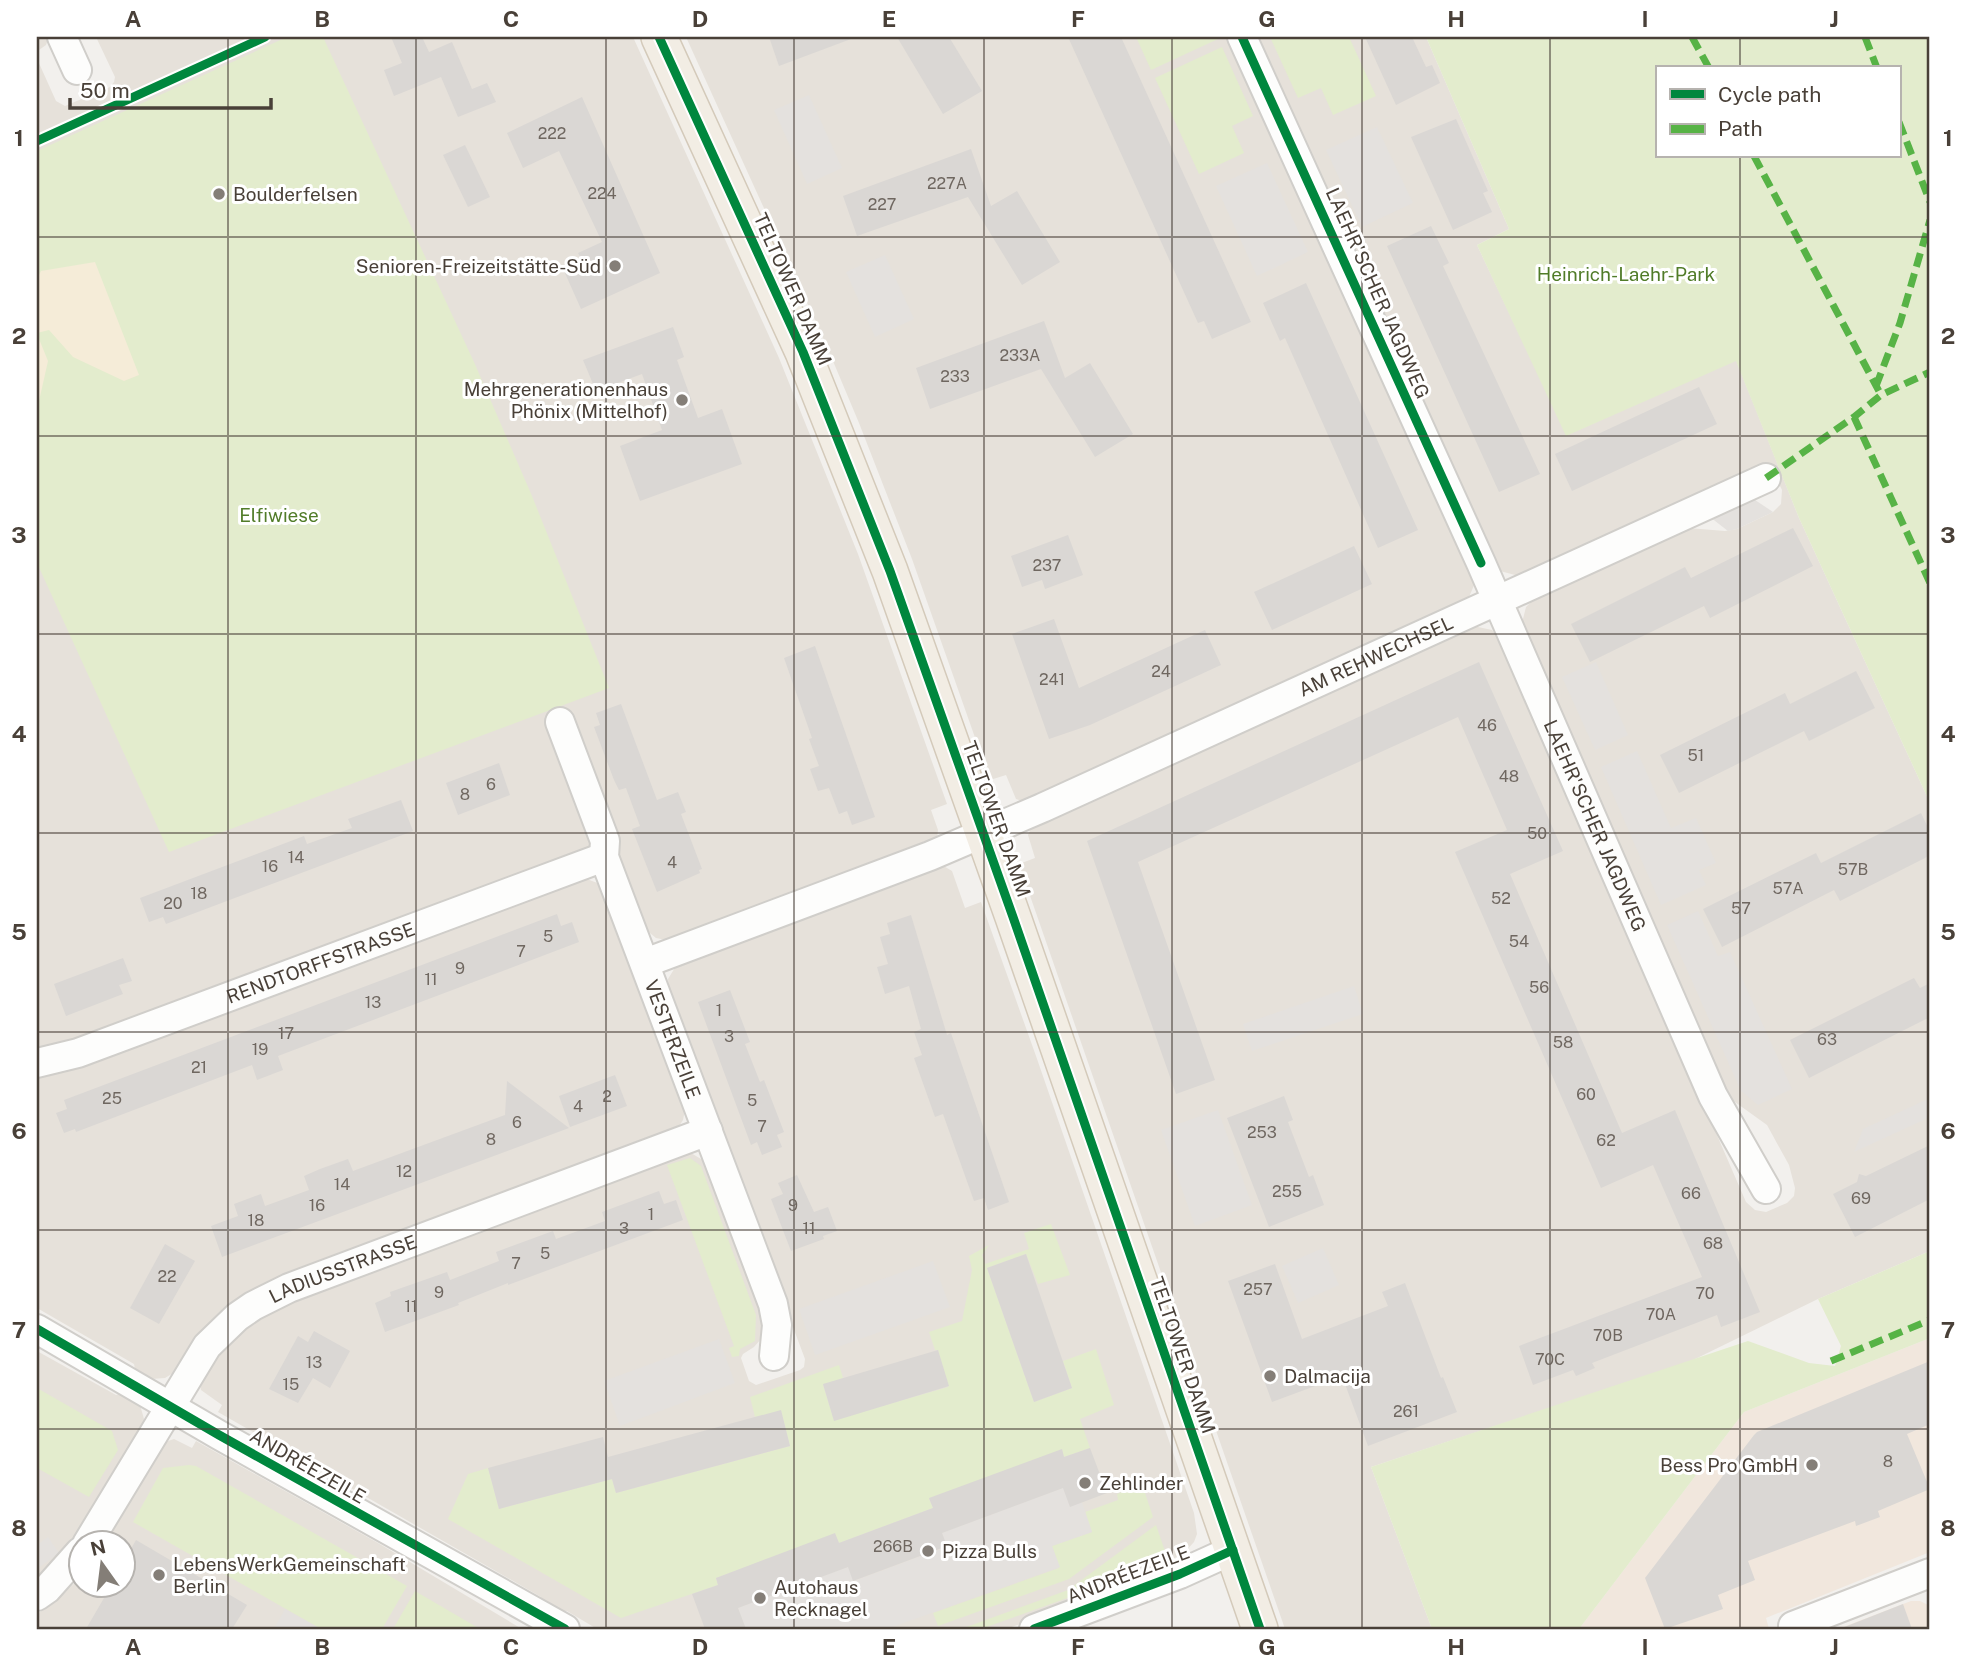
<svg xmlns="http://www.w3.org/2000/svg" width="1967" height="1666" font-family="'Public Sans',sans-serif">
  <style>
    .residential { fill: #e6e1da }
    .commercial { fill: #f1e7dd }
    .green { fill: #e3eccd; fill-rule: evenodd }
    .sand { fill: #f5ecd8 }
    .parking { fill: #e4e1de }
    .building { fill: #dad7d4 }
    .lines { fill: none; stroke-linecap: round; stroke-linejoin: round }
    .minor-casing { stroke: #d0ceca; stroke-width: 32 }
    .major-casing { stroke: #d4caba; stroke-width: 38 }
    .minor { stroke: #fdfdfc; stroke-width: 28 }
    .major { stroke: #f2ede4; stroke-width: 35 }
    .quiet { stroke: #57b346; stroke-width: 7; stroke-dasharray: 14 7; stroke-linecap: butt }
    .cycleway-casing { stroke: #fff; stroke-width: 13 }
    .cycleway { stroke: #00873e; stroke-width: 9 }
    .grid { fill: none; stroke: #494038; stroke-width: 2; stroke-opacity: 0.55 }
    .poi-dot { fill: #847e77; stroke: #fff; stroke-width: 2.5 }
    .labels { text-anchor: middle; stroke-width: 6; stroke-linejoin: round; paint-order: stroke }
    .number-label { font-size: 16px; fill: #6f6760 }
    .poi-label { font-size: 19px; fill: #494038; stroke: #fff; text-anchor: start }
    .park-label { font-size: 19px; fill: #517c29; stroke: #fff }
    .street-label { font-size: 19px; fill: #494038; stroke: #fff }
    .neatline { fill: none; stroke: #494038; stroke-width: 2.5 }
    .grid-label { font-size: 23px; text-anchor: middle; font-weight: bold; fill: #494038 }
  </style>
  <rect width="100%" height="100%" fill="#f2f0ed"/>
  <g class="residential">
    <path d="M37,37H49L46,45L39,50L38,61L56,101L65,106L110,87L114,82L115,77L96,37H633L779,358L858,554L947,804L931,810L938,830L937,839L666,940L656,938L645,929L600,847L71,1044L37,1053Z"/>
    <path d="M686,37H1232L1475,583L1469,597L1025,802L1016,799L1006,775L990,780L912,559L859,423L825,342Z"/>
    <path d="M1254,37H1426L1509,229L1477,245L1567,435L1736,360L1799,518L1930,803V1251L1818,1299L1689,1362L1371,1467L1432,1629H1285L1019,864L1035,858L1028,835L1032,826L1473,626L1492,630L1503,642L1746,1202L1755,1210L1766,1212L1787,1203L1794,1196L1795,1188L1789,1165L1767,1125L1728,1097L1523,627V619L1526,607L1537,596L1688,528L1725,531L1737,529L1773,512L1781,504L1782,490L1773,472L1519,576L1500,571L1495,566Z"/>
    <path d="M942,865L952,871L965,908L981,902L1036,1056L1194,1513L1197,1534L1194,1542L1183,1554L1082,1602L1006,1629H597L567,1611L556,1614L543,1607L541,1597L218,1412L222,1405L201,1390L199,1381L231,1337L268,1310L680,1153H691L706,1162L763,1312L761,1339L754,1347L743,1354L741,1358L749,1381L756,1385L800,1370L804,1367L805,1359L669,996L668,979L676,966Z"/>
    <path d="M584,878L600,884L685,1110L683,1120L678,1128L199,1340L175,1372L165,1378L151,1379L136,1374L134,1364L37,1308V1075Z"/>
    <path d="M37,1351L116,1395L126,1392L140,1405L144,1419L143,1426L80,1540L37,1585Z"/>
    <path d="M174,1439L192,1448L196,1441L378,1543L522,1629H37V1614L60,1597L80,1578V1586H122V1544L105,1543L159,1449L168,1441Z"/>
  </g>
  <g class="commercial">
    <path d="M1930,1338V1552L1766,1618L1769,1629H1579L1744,1412Z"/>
    <path d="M1911,1601H1920L1930,1606V1629H1838Z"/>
  </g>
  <g class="green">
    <path d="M287,37H323L474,362L532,496L609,688L169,852L37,563V151Z"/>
    <path d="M1136,37H1217L1218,39L1151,70Z"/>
    <path d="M1270,37H1349L1376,96L1333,115L1321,88L1298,98Z"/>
    <path d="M1426,37H1930V803L1799,518L1736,361L1566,436L1477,245L1509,229ZM1657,68H1899V156H1657Z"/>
    <path d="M1222,47L1253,116L1232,126L1244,153L1199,174L1155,78Z"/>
    <path d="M690,1158L701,1166L756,1315L755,1341L740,1349L739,1356L732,1357L729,1348L734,1346L667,1165Z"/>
    <path d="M1051,1224L1070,1275L1038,1284L1026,1254L987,1268L1034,1402L1072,1388L1063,1361L1096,1349L1114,1405L1080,1419L1090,1448L1064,1457L1062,1450L929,1499L933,1508L839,1543L835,1534L716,1578L718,1585L621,1618L448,1519L468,1474L488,1468L499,1509L612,1479L616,1493L790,1446L781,1411L755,1417L750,1397L839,1365L843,1378L823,1385L834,1420L948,1387L938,1350H935L929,1332L962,1321L972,1270L969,1256L989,1245L982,1255L985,1264L1029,1249L1024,1233Z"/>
    <path d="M1930,1251V1338L1744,1412L1579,1629H1432L1371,1467L1748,1341L1809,1363L1835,1366L1841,1346L1818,1299Z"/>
    <path d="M37,1388L112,1431L118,1450L89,1497L37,1468Z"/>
    <path d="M189,1465L196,1466L407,1586L382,1629H321L133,1522L163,1468Z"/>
    <path d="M1142,1484L1153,1517L1069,1579L938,1626L933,1613L1059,1568L1052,1546L1092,1532L1085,1512L1118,1500L1117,1494Z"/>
    <path d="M1156,1525L1166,1554L1070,1597L981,1629H961L1068,1590Z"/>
    <path d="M415,1591L480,1629H393Z"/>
  </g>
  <g class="sand">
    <path d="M95,262L139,375L124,381L73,357L49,330L37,333V279L41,271Z"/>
    <path d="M37,334L48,361L37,410Z"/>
  </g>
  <g class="parking">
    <path d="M809,95L842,168L807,184L774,110Z"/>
    <path d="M1377,127L1413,203L1362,227L1326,150Z"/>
    <path d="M1267,163L1308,252L1257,276L1216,186Z"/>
    <path d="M885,255L914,319L875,337L846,272Z"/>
    <path d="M1752,498L1773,512L1737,529L1728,531L1710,517Z"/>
    <path d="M1596,662L1628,735L1595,750L1562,677Z"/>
    <path d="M1637,751L1671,828L1696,818L1716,863L1699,870L1706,885L1661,905L1601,767Z"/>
    <path d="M1698,911L1718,956L1730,952L1792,1089L1758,1105L1741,1091L1667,925Z"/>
    <path d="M1354,986L1363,1014L1252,1051L1243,1024Z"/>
    <path d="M1930,1098V1117L1854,1152L1863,1129Z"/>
    <path d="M1218,1110L1252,1205L1195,1226L1161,1130Z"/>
    <path d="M1323,1248L1339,1285L1298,1303L1282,1266Z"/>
    <path d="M933,1261L950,1307L815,1355L799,1309Z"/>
    <path d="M719,1339L735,1383L620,1426L604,1381Z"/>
    <path d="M1063,1488L1070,1506L1082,1502L1092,1532L1052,1546L1060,1567L887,1629H746L738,1608L848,1567L854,1581L946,1547L942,1533Z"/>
    <path d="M48,1537L59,1553L37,1569V1545Z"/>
    <path d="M285,1609L321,1629H274Z"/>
  </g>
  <g class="building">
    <path d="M391,37H422L429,52L452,42L472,89L487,83L496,102L458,117L441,77L394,96L384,70L402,63Z"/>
    <path d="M769,37H850L851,39L779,66Z"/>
    <path d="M897,37H949L982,91L943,114Z"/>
    <path d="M1068,37H1121L1251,322L1212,339L1204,321L1198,323Z"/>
    <path d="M1365,37H1412L1426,67L1432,65L1440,83L1396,105Z"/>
    <path d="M582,97L660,273L581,309L564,271L583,262L578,253L602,242L559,151L523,168L507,133Z"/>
    <path d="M1456,119L1488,191L1483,193L1492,212L1453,230L1411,137Z"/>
    <path d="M465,145L490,197L468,207L443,155Z"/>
    <path d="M971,149L991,206L1017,191L1060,262L1022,285L968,197L857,236L843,196Z"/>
    <path d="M1431,226L1449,263L1443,266L1540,474L1499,492L1387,246Z"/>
    <path d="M1306,283L1418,530L1378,548L1285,338L1280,341L1263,303Z"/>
    <path d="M1044,321L1065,378L1090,363L1133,434L1095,457L1041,369L930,409L916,368Z"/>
    <path d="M673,327L684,357L677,360L698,418L722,409L742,464L640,501L620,446L662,430L642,374L596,391L583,360Z"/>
    <path d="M1699,387L1717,424L1572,491L1555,454Z"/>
    <path d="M1793,528L1813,566L1710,618L1704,606L1590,662L1571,624L1685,567L1691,578Z"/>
    <path d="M1068,535L1083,575L1045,589L1042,580L1022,587L1011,556Z"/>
    <path d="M1354,546L1372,584L1272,630L1254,592Z"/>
    <path d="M1054,619L1079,688L1205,630L1221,665L1090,725L1049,739L1012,634Z"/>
    <path d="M815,646L875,817L852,825L847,811L839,814L829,788L818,791L810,769L819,766L809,739L812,738L784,658Z"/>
    <path d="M1479,662L1563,851L1510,874L1622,1133L1675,1110L1760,1312L1721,1327L1717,1315L1592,1363L1595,1368L1576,1376L1573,1370L1533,1385L1519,1346L1702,1277L1653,1165L1601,1188L1455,852L1507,830L1458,717L1138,862L1215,1080L1176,1094L1087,841Z"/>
    <path d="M1856,671L1875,708L1809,741L1804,731L1679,793L1660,755L1785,693L1790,704Z"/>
    <path d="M621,704L657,800L678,792L686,812L681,814L702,869L699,870L700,873L657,892L632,829L640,826L626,788L619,790L614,780L594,727L600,725L596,713Z"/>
    <path d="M499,763L510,795L458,815L446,783Z"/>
    <path d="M401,800L413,831L166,924L163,917L149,922L140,898L304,836L307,844L352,828L348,819Z"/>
    <path d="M1921,813L1930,832V854L1925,858L1840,901L1834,890L1722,947L1703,909L1816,853L1821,863Z"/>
    <path d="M557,914L561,926L572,922L579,942L278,1056L283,1070L257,1080L252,1065L76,1132L75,1129L64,1133L56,1113L67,1109L64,1100Z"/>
    <path d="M911,915L947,1035L951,1033L1009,1202L988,1210L984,1198L974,1201L943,1114L935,1117L914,1058L922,1055L914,1032L921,1029L909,986L885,994L877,967L888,964L880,937L890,934L887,923Z"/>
    <path d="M123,958L132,981L119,985L123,994L66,1016L54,984Z"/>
    <path d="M1914,978L1920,988L1930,983V1017L1809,1078L1790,1040Z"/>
    <path d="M730,990L750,1042L745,1044L760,1082L764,1080L784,1132L777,1135L782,1147L762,1155L757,1142L751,1145L698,1002Z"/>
    <path d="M615,1075L627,1106L570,1127L559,1096Z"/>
    <path d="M507,1081L569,1128L222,1257L211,1226L238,1216L234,1204L261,1194L265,1206L309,1190L304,1176L320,1169L348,1159L353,1171L505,1115Z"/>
    <path d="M1284,1096L1293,1120L1288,1122L1309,1177L1313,1175L1324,1205L1269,1227L1227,1118Z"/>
    <path d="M1930,1145V1199L1855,1237L1833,1194L1857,1182L1859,1174L1866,1176Z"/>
    <path d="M797,1175L814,1212L828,1207L837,1231L823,1236L824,1239L791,1251L771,1199L783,1194L778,1183Z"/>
    <path d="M659,1191L664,1204L676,1200L683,1220L508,1285V1283L458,1303L459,1305L385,1332L375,1303L391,1296L390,1292L447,1272L450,1280L499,1261L496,1252L553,1231L556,1239L605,1221L602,1212Z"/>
    <path d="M165,1244L195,1261L159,1324L130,1308Z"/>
    <path d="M1026,1254L1072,1388L1034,1402L987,1268Z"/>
    <path d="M1275,1264L1302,1339L1388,1306L1382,1292L1405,1283L1441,1378L1443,1377L1457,1412L1368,1446L1342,1376L1272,1402L1228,1281Z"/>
    <path d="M314,1331L350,1351L330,1388L313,1378L298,1403L269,1389L298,1336L308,1342Z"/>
    <path d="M938,1350L949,1386L834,1421L823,1384Z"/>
    <path d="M1930,1361V1424L1907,1434L1930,1489L1878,1511L1880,1517L1856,1526L1855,1521L1748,1561L1755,1580L1718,1595L1723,1609L1665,1629L1645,1578L1754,1435L1757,1432Z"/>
    <path d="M781,1410L790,1446L616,1493L612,1479L499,1509L488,1468L603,1437L608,1457Z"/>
    <path d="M1090,1448L1107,1493L1070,1507L1063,1488L942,1533L947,1546L853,1581L848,1567L738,1608L746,1629H705L692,1594L718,1585L716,1578L835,1533L839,1543L933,1508L929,1498L1062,1449L1064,1457Z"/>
    <path d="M136,1540L247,1605L232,1629H86L111,1586H122V1565Z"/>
    <path d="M1903,1604L1912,1629H1842V1628Z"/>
  </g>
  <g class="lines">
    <defs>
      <g id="minor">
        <path d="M62,37L77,70"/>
        <path id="s1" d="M1242,37L1481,563L1713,1096L1766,1189"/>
        <path id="s2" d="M560,722L605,841L604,857L773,1304L777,1325L774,1356"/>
        <path id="s3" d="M645,963L930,856L1042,808L1766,478"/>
        <path id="s4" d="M37,1063L78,1053L604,857"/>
        <path d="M37,1329L219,1435L565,1629"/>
        <path id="s5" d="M87,1544L207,1346L237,1317L253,1306L289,1288L708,1131"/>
        <path d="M37,1596L47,1589L80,1552"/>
        <path d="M1793,1626L1930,1573"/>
        <path d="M1034,1629L1180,1574L1233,1550"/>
      </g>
      <path id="major" d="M659,37L803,352L890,571L1013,917L1260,1629"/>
    </defs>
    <use href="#minor" class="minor-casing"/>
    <use href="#major" class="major-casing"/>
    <use href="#minor" class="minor"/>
    <use href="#major" class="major"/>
    <g class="quiet">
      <path d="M1692,37L1709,68"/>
      <path d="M1865,37L1877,68"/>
      <path d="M1899,122L1930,202"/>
      <path d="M1754,156L1881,395"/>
      <path d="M1876,386L1900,323L1930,220"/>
      <path d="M1854,417L1930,583"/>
      <path d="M1766,478L1854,417L1881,395L1930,372"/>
      <path d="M1831,1361L1930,1320"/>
    </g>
    <defs>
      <g id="cycleway">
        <path d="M659,37L803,352L890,571L1013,917L1260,1629"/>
        <path d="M1242,37L1481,563"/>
        <path d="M37,141L265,37"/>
        <path d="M37,1329L219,1435L565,1629"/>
        <path d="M1034,1629L1180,1574L1233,1550"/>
      </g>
    </defs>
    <use href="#cycleway" class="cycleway-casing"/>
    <use href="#cycleway" class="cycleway"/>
  </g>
  <path class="grid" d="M228,37V1629M416,37V1629M606,37V1629M794,37V1629M984,37V1629M1172,37V1629M1362,37V1629M1550,37V1629M1740,37V68M1740,156V1629M37,237H1930M37,436H1930M37,634H1930M37,833H1930M37,1032H1930M37,1230H1930M37,1429H1930"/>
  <g class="poi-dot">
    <circle cx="219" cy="194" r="7"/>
    <circle cx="615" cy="266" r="7"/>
    <circle cx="682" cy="400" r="7"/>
    <circle cx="1270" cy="1376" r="7"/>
    <circle cx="1812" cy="1465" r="7"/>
    <circle cx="1085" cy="1483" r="7"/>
    <circle cx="928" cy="1551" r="7"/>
    <circle cx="159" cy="1575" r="7"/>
    <circle cx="760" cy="1598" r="7"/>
  </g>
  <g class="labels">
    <g class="number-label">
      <text x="552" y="139">222</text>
      <text x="947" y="189">227A</text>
      <text x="602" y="199">224</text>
      <text x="882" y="210">227</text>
      <text x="1020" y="361">233A</text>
      <text x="955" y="382">233</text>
      <text x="1047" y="571">237</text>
      <text x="1161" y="677">24</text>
      <text x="1052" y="685">241</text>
      <text x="1487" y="731">46</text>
      <text x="1696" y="761">51</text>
      <text x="1509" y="782">48</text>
      <text x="491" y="790">6</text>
      <text x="465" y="800">8</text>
      <text x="1537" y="839">50</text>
      <text x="296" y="863">14</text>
      <text x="672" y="868">4</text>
      <text x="270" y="872">16</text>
      <text x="1853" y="875">57B</text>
      <text x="1788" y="894">57A</text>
      <text x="199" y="899">18</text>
      <text x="1501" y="904">52</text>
      <text x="173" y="909">20</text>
      <text x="1741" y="914">57</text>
      <text x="548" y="942">5</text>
      <text x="1519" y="947">54</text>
      <text x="521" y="957">7</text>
      <text x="460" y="974">9</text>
      <text x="431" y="985">11</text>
      <text x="1539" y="993">56</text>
      <text x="373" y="1008">13</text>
      <text x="719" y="1016">1</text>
      <text x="286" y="1039">17</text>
      <text x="729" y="1042">3</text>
      <text x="1827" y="1045">63</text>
      <text x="1563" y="1048">58</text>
      <text x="260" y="1055">19</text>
      <text x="199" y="1073">21</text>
      <text x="1586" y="1100">60</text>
      <text x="607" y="1102">2</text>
      <text x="112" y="1104">25</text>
      <text x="752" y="1106">5</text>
      <text x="578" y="1112">4</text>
      <text x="517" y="1128">6</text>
      <text x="762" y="1132">7</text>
      <text x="1262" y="1138">253</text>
      <text x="491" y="1145">8</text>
      <text x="1606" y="1146">62</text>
      <text x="404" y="1177">12</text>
      <text x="342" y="1190">14</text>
      <text x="1287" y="1197">255</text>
      <text x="1691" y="1199">66</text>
      <text x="1861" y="1204">69</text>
      <text x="317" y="1211">16</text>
      <text x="793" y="1211">9</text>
      <text x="651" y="1220">1</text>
      <text x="256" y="1226">18</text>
      <text x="624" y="1234">3</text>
      <text x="809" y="1234">11</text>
      <text x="1713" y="1249">68</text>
      <text x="545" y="1259">5</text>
      <text x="516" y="1269">7</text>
      <text x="167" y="1282">22</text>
      <text x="1258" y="1295">257</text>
      <text x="439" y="1298">9</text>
      <text x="1705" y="1299">70</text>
      <text x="411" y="1312">11</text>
      <text x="1661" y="1320">70A</text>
      <text x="1608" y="1341">70B</text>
      <text x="1550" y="1365">70C</text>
      <text x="314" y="1368">13</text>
      <text x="291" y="1390">15</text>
      <text x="1406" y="1417">261</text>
      <text x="1888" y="1467">8</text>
      <text x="893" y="1552">266B</text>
    </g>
    <g class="poi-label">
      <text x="233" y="201">Boulderfelsen</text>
      <text x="601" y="273" text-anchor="end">Senioren-Freizeitstätte-Süd</text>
      <text x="668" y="396" text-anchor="end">Mehrgenerationenhaus<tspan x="668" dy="22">Phönix (Mittelhof)</tspan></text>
      <text x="1284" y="1383">Dalmacija</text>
      <text x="1798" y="1472" text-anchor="end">Bess Pro GmbH</text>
      <text x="1099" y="1490">Zehlinder</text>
      <text x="942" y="1558">Pizza Bulls</text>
      <text x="173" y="1571">LebensWerkGemeinschaft<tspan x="173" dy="22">Berlin</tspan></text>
      <text x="774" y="1594">Autohaus<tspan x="774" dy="22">Recknagel</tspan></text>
    </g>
    <g class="park-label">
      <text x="1626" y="281">Heinrich-Laehr-Park</text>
      <text x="279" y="522">Elfiwiese</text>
    </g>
    <g class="street-label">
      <text transform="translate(793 289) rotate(66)" y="7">TELTOWER DAMM</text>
      <text transform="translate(1378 293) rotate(66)" y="7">LAEHR'SCHER JAGDWEG</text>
      <text dy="7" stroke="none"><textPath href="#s3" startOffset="793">AM REHWECHSEL</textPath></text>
      <text transform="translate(997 819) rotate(70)" y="7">TELTOWER DAMM</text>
      <text dy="7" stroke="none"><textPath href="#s1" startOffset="864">LAEHR'SCHER JAGDWEG</textPath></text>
      <text dy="7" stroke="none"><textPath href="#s4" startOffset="301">RENDTORFFSTRASSE</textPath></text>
      <text dy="7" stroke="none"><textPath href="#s2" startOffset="338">VESTERZEILE</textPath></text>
      <text dy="7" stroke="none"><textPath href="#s5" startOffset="390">LADIUSSTRASSE</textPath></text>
      <text transform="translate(1183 1355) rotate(71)" y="7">TELTOWER DAMM</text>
      <text transform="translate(308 1466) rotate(30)" y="7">ANDRÉEZEILE</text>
      <text transform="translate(1128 1574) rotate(-21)" y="7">ANDRÉEZEILE</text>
    </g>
  </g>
  <rect width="1967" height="1666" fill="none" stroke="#ffffff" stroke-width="77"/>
  <rect x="1656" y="66" width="245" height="91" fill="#ffffff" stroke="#b6b3af" stroke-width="2"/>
  <rect x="1670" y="89" width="35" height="10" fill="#00873e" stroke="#b6b3af" stroke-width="2"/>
  <text x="1718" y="102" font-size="21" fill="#494038">Cycle path</text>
  <rect x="1670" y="124" width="35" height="10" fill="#57b346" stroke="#b6b3af" stroke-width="2"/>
  <text x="1718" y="136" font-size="21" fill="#494038">Path</text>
  <g transform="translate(102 1564) rotate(346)"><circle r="33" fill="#ffffff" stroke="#b6b3af" stroke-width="2"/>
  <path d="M0-5L12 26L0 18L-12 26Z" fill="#847e77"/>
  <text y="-10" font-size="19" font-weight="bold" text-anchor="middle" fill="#494038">N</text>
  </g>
  <path d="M70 98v10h201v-10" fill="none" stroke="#494038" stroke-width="3.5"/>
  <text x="80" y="98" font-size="21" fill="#494038" stroke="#ffffff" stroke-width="5" paint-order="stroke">50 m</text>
  <rect x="38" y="38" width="1890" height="1590" class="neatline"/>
  <g class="grid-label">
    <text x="133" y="27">A</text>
    <text x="322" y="27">B</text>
    <text x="511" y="27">C</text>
    <text x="700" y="27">D</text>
    <text x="889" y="27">E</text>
    <text x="1078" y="27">F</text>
    <text x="1267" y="27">G</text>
    <text x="1456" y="27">H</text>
    <text x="1645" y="27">I</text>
    <text x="1834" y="27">J</text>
    <text x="19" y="146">1</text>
    <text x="1948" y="146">1</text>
    <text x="19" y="344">2</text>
    <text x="1948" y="344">2</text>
    <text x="19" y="543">3</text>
    <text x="1948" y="543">3</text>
    <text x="19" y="742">4</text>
    <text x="1948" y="742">4</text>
    <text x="19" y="940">5</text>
    <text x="1948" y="940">5</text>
    <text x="19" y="1139">6</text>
    <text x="1948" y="1139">6</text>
    <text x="19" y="1338">7</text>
    <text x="1948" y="1338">7</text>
    <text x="19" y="1536">8</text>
    <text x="1948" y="1536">8</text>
    <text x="133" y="1655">A</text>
    <text x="322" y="1655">B</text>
    <text x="511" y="1655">C</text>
    <text x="700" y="1655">D</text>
    <text x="889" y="1655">E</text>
    <text x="1078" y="1655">F</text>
    <text x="1267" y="1655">G</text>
    <text x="1456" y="1655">H</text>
    <text x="1645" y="1655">I</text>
    <text x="1834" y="1655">J</text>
  </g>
</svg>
